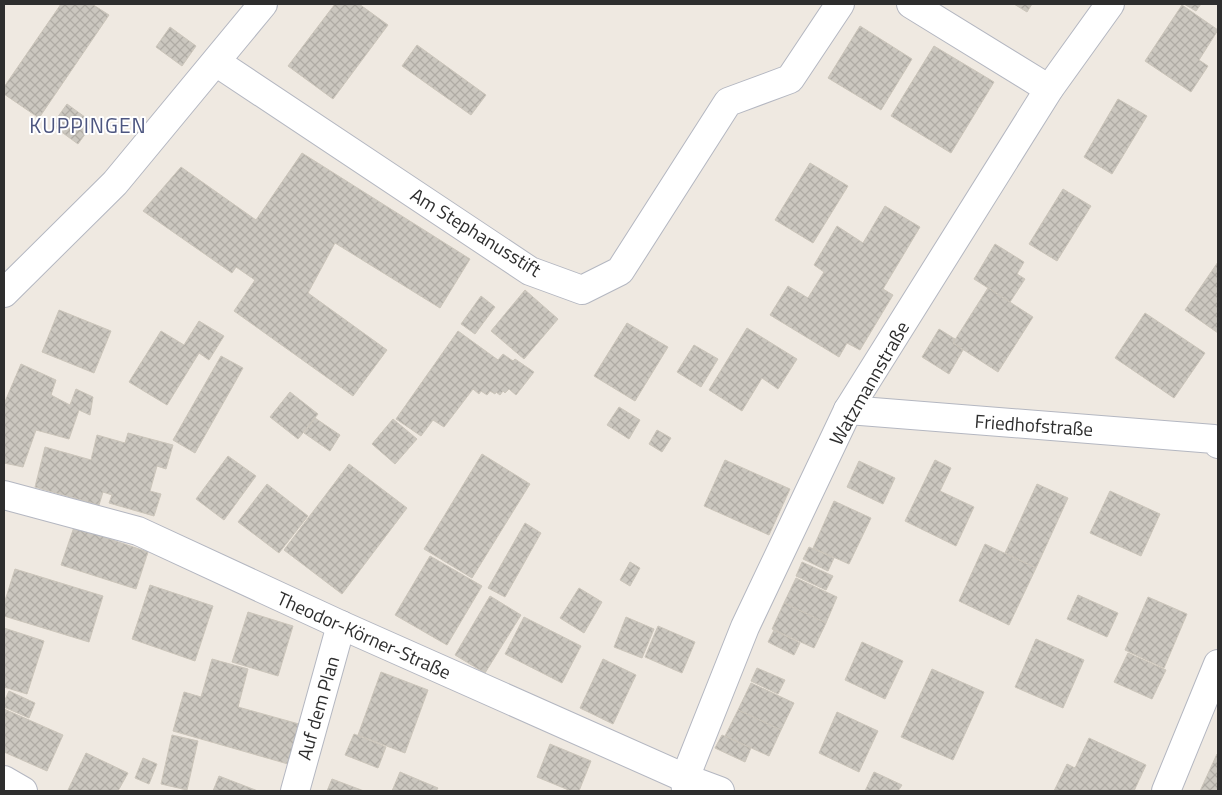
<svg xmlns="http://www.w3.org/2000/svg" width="1222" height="795" font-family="'Titillium Web',sans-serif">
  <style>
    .building { fill: url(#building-cross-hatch); stroke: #cbc5ba }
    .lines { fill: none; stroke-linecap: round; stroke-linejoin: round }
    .street-casing { stroke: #b4b7c1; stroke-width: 30 }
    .secondary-casing { stroke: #b4b7c1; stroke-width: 30 }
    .street { stroke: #fff; stroke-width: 28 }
    .secondary { stroke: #fff; stroke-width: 28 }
    .labels { text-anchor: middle; stroke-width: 4; stroke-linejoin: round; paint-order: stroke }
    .street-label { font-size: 19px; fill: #2e2e2e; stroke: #fff }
    .quarter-label { font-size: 21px; letter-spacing: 1px; fill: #4d5680; stroke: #fff }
  </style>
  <defs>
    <pattern id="building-cross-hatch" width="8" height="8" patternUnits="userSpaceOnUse" patternTransform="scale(1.25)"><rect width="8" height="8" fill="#cbc7bf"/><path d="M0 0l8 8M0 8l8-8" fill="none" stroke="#afaba4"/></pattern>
  </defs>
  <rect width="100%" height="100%" fill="#efe9e1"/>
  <g class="building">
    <path d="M61,4H92L109,15L39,118L4,94V87Z"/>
    <path d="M335,4H359L388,25L333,99L288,66Z"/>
    <path d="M1014,4H1032L1027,12Z"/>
    <path d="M1184,4H1201L1196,11Z"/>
    <path d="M1182,5L1218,30L1199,60L1208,66L1191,92L1145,61Z"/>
    <path d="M860,26L912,59L881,110L828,78Z"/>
    <path d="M170,27L196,46L182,66L156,47Z"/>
    <path d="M417,45L486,95L471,115L402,66Z"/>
    <path d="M934,46L994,82L951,153L891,116Z"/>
    <path d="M1118,99L1147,116L1112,174L1084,157Z"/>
    <path d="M67,104L93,123L78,144L52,125Z"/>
    <path d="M302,153L470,259L440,308L335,243L308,293L387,350L353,396L234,311L255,280L236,267L232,273L143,211L181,167L256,220Z"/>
    <path d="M810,163L848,186L813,243L775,220Z"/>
    <path d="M1063,189L1091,206L1057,261L1029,244Z"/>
    <path d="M885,206L920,227L883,289L893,295L860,350L847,343L839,357L770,315L788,286L808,298L824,272L814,265L837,226L863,243Z"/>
    <path d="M995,244L1024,262L1017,274L1025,279L1010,302L974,279Z"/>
    <path d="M1218,262V333L1185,310Z"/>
    <path d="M988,288L1033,317L998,372L953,343Z"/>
    <path d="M525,290L558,319L524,359L491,331Z"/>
    <path d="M481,296L495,307L475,334L461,324Z"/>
    <path d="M59,310L111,331L94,373L42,352Z"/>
    <path d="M1145,313L1205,353L1174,398L1115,358Z"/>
    <path d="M199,321L224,336L209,360L199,353L167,405L129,382L161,331L184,345Z"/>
    <path d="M627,323L668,347L635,401L594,376Z"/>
    <path d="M747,328L797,359L778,389L762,378L742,411L709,390Z"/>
    <path d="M939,329L955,339L953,343L963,350L949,374L922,357Z"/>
    <path d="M458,331L498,360L503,354L513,361L515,359L534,372L516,395L509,389L505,393L503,391L500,395L496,392L495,394L490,391L487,395L481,391L479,394L473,389L444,427L433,420L421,436L396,419Z"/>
    <path d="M694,345L718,359L701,387L677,372Z"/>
    <path d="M221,356L243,368L195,453L173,440Z"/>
    <path d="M21,364L56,380L51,395L70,405L76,389L93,397L90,415L79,410L69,439L36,430L23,467L4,463V404Z"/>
    <path d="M290,392L318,414L298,439L270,417Z"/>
    <path d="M619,407L640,420L629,439L607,425Z"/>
    <path d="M315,418L340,435L330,451L304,433Z"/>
    <path d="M393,419L417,439L395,464L372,444Z"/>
    <path d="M657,430L671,438L662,452L649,444Z"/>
    <path d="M128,433L173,445L166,469L157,466L150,491L161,494L154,516L109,503L112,495L103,492L99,505L35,487L45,447L91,460L97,435L125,443Z"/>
    <path d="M482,454L530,484L472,578L424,549Z"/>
    <path d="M228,456L256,476L224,520L196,499Z"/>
    <path d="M725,460L790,489L769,535L704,506Z"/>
    <path d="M935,460L951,468L940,491L974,507L956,546L905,521Z"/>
    <path d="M859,461L895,478L883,504L847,487Z"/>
    <path d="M349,464L407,508L342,594L284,550Z"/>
    <path d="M267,484L308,516L279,553L238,522Z"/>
    <path d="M1037,484L1068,498L1036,568L1005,553Z"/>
    <path d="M1110,491L1160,514L1141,556L1090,533Z"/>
    <path d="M834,501L871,518L849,564L813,548Z"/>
    <path d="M525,523L541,533L505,597L488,588Z"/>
    <path d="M74,527L148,552L136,589L61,565Z"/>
    <path d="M985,544L1036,568L1009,625L959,601Z"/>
    <path d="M809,547L834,558L828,571L803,559Z"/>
    <path d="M430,556L482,586L447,645L395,615Z"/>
    <path d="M630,562L640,568L630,586L620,580Z"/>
    <path d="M802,562L833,576L826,590L796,576Z"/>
    <path d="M15,569L103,596L89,642L4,616V604Z"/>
    <path d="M796,578L837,597L826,623L784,603Z"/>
    <path d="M150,585L213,606L195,661L132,639Z"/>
    <path d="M579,588L602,602L584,633L560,618Z"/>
    <path d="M1078,595L1118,613L1107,637L1067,619Z"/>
    <path d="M490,596L521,615L485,673L455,655Z"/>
    <path d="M1148,597L1187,614L1164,668L1125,650Z"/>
    <path d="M784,603L826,623L814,648L772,629Z"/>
    <path d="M248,612L293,626L278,676L232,662Z"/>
    <path d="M524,617L581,646L562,683L505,654Z"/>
    <path d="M626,617L654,629L642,658L614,647Z"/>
    <path d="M658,626L695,642L682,673L645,657Z"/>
    <path d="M4,628L44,641L27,694L4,687Z"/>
    <path d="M774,630L800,643L794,655L768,642Z"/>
    <path d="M1036,639L1084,660L1063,708L1015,687Z"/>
    <path d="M862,642L903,661L885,699L845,680Z"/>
    <path d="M1128,653L1166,670L1152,699L1114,682Z"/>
    <path d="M212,659L248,669L238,707L299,724L288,764L173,731L184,692L201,697Z"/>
    <path d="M603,659L636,675L613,724L580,708Z"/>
    <path d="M757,668L785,680L778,694L751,681Z"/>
    <path d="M932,669L984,692L953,760L901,737Z"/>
    <path d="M381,672L428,690L405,753L358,735Z"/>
    <path d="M751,683L794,703L781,730L738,710Z"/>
    <path d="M9,691L35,703L29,718L4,707V702Z"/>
    <path d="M4,709L63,735L47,771L4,752Z"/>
    <path d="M738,710L781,730L769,756L725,736Z"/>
    <path d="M837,712L878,731L859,772L819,753Z"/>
    <path d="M354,734L386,747L378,768L345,755Z"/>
    <path d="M172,735L198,741L187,790L161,784Z"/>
    <path d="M722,735L751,748L745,762L715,748Z"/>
    <path d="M1089,738L1146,765L1134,791H1054L1067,764L1075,768Z"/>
    <path d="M550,744L591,761L579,791H571L537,777Z"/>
    <path d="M86,753L128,773L118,791H72L68,790Z"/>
    <path d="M1217,754H1218V791H1200Z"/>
    <path d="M143,758L157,764L149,784L135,778Z"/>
    <path d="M400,772L438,788L436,791H392Z"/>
    <path d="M874,772L902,785L898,791H865Z"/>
    <path d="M219,776L258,791H213Z"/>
    <path d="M332,779L364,791H327Z"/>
  </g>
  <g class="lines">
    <defs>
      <g id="street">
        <path d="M911,4L1049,89"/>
        <path d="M216,62L530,271L582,290L620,271L728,102L790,79L840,4"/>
        <path d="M848,410L1214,439L1218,444"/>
        <path d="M4,495L138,531L341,625L685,778L720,791"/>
        <path d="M4,780L23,791"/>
        <path d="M295,791L341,625"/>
        <path d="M686,791L685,778L745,627L848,410L1049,89L1110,4"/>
        <path d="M1166,791L1218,664"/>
      </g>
      <path id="secondary" d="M4,293L115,183L263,4"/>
    </defs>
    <use href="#street" class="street-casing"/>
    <use href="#secondary" class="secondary-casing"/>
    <use href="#street" class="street"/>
    <use href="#secondary" class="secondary"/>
  </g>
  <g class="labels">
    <g class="street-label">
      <text transform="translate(476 232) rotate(32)" y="7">Am Stephanusstift</text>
      <text transform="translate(869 383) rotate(-60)" y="7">Watzmannstraße</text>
      <text transform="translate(1034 425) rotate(4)" y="7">Friedhofstraße</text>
      <text transform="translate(364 635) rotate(24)" y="7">Theodor-Körner-Straße</text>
      <text transform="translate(318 708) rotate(-74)" y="7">Auf dem Plan</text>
    </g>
    <g class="quarter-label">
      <text x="88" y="133">KUPPINGEN</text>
    </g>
  </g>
  <rect width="1222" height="795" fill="none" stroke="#2e2e2e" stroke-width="10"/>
</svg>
